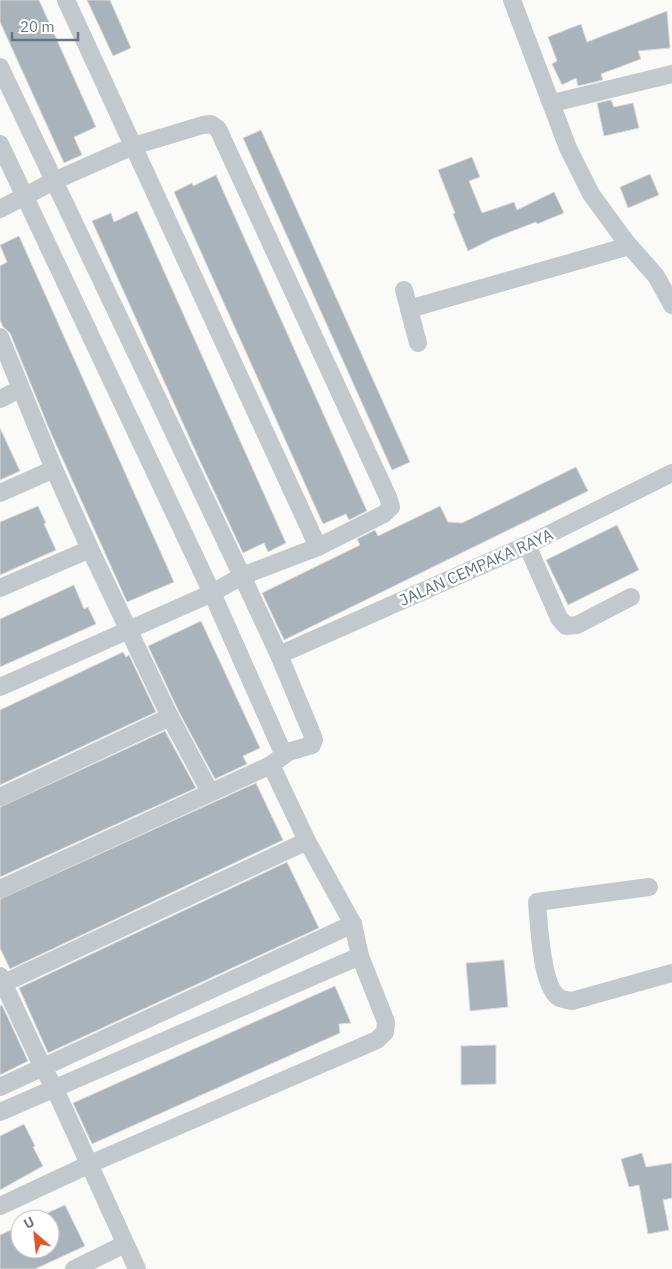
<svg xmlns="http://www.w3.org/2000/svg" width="672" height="1269" font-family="'IBM Plex Sans',sans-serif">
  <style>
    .building { fill: #aab3b9; stroke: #dcdcda }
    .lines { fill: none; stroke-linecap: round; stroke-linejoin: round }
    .street { stroke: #c3c8cc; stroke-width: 18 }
    .labels { text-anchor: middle; stroke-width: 5; stroke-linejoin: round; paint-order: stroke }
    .street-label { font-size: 16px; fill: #657683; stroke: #fff }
  </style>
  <rect width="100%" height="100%" fill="#fafaf8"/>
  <g class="building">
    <path d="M0,0H39L96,127L74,137L82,155L64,163L0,22Z"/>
    <path d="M87,0H110L131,48L113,56Z"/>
    <path d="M667,11L670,48L638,51L641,59L601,74L603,80L578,86L576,78L562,85L552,64L557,61L548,37L581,24L587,42Z"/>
    <path d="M611,100L614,107L633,103L639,128L604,136L597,103Z"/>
    <path d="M261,130L410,462L392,470L243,138Z"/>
    <path d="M472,157L480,177L469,181L482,213L514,202L517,210L554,192L564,213L537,224L536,222L492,239L468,251L453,214L455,213L438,170Z"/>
    <path d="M650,174L659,195L628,208L620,187Z"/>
    <path d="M216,175L367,511L349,520L346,514L323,524L174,192L192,183L193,186Z"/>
    <path d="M137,211L286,543L268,552L264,543L243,553L199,459L92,221L111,213L114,222Z"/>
    <path d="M19,236L174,582L127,602L50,431L10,333L3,327L0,320V266L7,262L0,245Z"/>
    <path d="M0,428L20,471L0,480Z"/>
    <path d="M576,467L588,491L284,640L262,593L360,545L357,539L375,530L378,536L440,506L448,522L462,523Z"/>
    <path d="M38,506L46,523L44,524L56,550L0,575V522Z"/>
    <path d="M617,525L639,570L568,605L546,560Z"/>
    <path d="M74,585L84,609L88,607L96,624L0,667V619Z"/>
    <path d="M201,621L260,748L243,756L247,764L215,779L179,712L148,646Z"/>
    <path d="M123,652L126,657L129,655L156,712L0,785V710Z"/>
    <path d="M165,731L196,788L0,877V807Z"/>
    <path d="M256,783L283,840L10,969L0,948V899Z"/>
    <path d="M287,862L319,928L48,1053L19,988Z"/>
    <path d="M504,960L508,1007L470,1011L466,963Z"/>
    <path d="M335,986L351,1023L339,1024L340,1033L92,1144L73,1103Z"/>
    <path d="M2,1005L28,1061L0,1075V1006Z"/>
    <path d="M496,1045V1084L461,1085V1046Z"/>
    <path d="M24,1124L35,1146L33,1147L43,1166L0,1190V1136Z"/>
    <path d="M642,1153L646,1167L672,1163V1198L663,1200L669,1230L648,1234L639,1185L629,1187L621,1159Z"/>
    <path d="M65,1205L85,1246L35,1269H0V1235L20,1226V1249H50V1219H34Z"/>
  </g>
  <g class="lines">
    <g class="street">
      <path d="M66,0L318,547"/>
      <path d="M512,0L568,148L591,194L626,242L656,276L672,305"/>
      <path d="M0,67L242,576L279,655L312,734L314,740L312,745L288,752L271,765L307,841L353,924L360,956L386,1022L385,1032L377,1040L90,1164L0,1206"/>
      <path d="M553,103L672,74"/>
      <path d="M0,144L212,593L284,755"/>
      <path d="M0,209L54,181L133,146L203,125L211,124L218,129L388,497L391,507L384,514L318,547L242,576L212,593L0,687"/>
      <path d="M404,290L418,343"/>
      <path d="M409,309L629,246"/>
      <path d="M0,337L54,469L90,549L170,717L210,792"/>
      <path d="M0,399L20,389"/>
      <path d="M0,493L54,469"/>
      <path d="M527,545L559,618L566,626L577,625L631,597"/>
      <path d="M0,588L90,549"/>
      <path d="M279,655L527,545L672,473"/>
      <path d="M0,797L170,717"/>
      <path d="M649,887L537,902C539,924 541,984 558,997C561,1000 568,1000 572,1001L672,973"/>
      <path d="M0,889L271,765"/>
      <path d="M0,976L43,1068L54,1087L137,1269"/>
      <path d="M0,985L307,841"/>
      <path d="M0,1087L353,924"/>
      <path d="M0,1112L360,956"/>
      <path d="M74,1269L125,1244"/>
    </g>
  </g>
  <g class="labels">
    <g class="street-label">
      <text transform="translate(476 567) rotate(-24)" y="6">JALAN CEMPAKA RAYA</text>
    </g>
  </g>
  <g transform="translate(35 1234) rotate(332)"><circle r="24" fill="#ffffff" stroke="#c1c8cd"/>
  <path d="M0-4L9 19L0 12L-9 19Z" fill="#e4572e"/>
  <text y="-8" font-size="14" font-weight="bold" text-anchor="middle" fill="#657683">U</text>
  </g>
  <path d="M12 32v8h66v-8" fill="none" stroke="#657683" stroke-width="2.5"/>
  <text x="20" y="32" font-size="15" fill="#657683" stroke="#ffffff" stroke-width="4" paint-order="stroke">20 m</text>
</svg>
